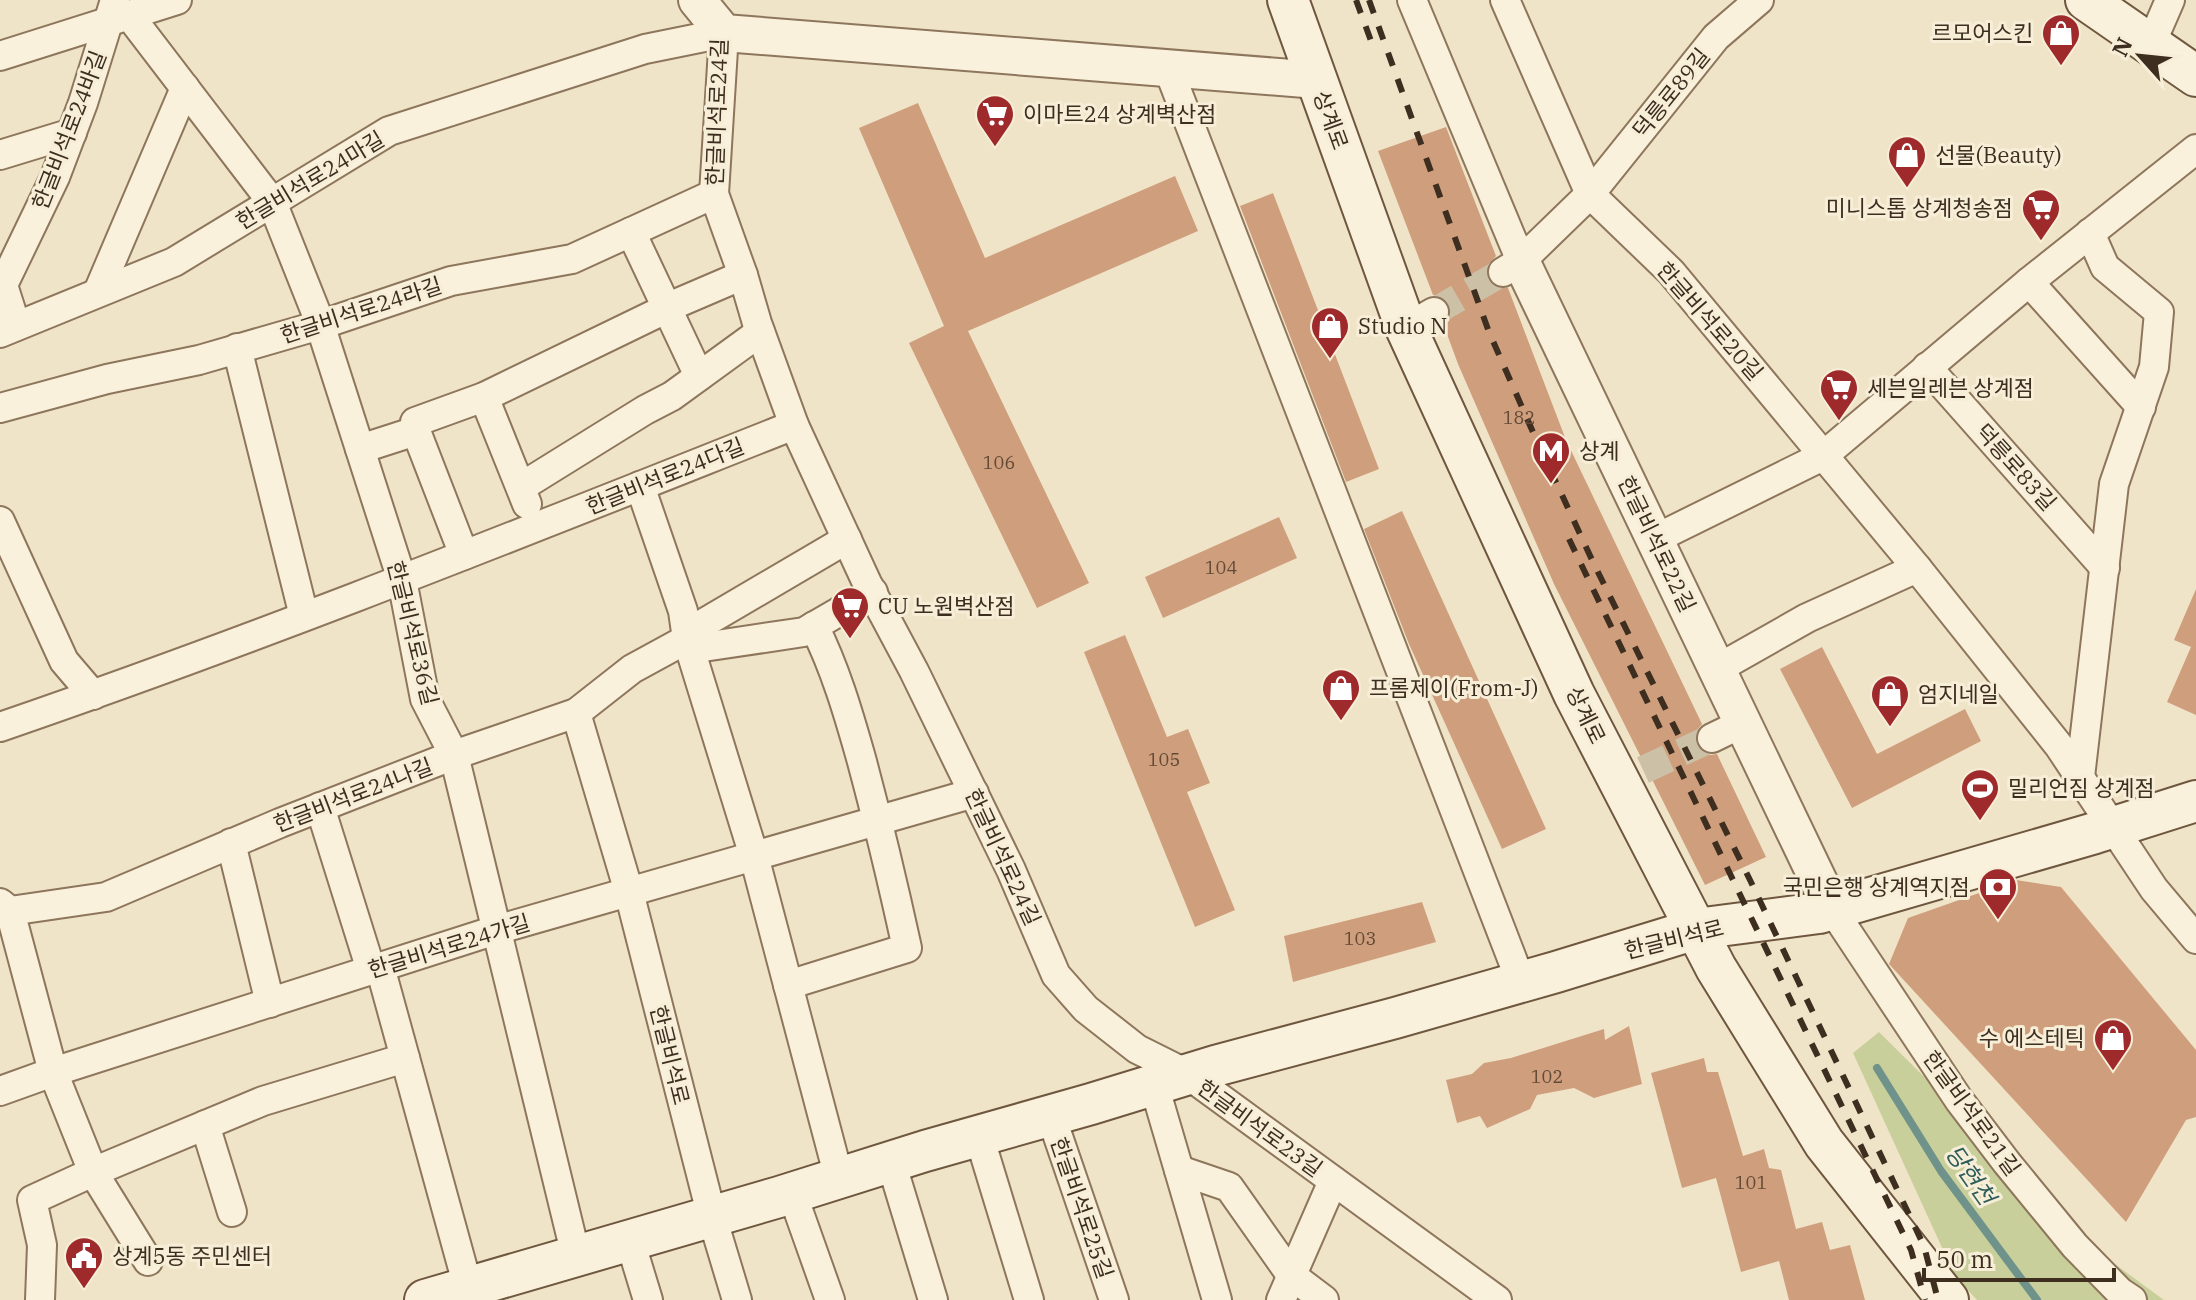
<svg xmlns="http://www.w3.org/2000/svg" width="2196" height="1300" font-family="'IBM Plex Serif','Noto Sans KR',serif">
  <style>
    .green { fill: #c9cf9b }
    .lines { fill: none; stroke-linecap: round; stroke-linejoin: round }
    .stream { stroke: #6f938a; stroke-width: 8 }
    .building { fill: #cf9f7d }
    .minor-tunnel { stroke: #ccc0a6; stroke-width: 28; stroke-dasharray: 28 14; stroke-linecap: butt }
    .minor-casing { stroke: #8d765c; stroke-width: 32 }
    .tertiary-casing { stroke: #8d765c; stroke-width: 40 }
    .secondary-casing { stroke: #6f573f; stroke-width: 44 }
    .minor { stroke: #faf1dc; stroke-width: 28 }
    .tertiary { stroke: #faf1dc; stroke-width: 36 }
    .secondary { stroke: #faf1dc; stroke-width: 40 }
    .rail { stroke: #3d2e20; stroke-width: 6; stroke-dasharray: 14 14; stroke-linecap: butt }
    .labels { text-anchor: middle; stroke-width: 6; stroke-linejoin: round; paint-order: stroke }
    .number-label { font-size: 18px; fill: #624a37 }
    .poi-label { font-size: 22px; fill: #3d2e20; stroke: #f7eed8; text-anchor: start }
    .street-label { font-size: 22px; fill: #3d2e20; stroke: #f7eed8 }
    .water-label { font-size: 24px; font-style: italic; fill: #2f5d5a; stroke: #f7eed8 }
  </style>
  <rect width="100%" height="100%" fill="#f0e4c8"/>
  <path class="green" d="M1879,1032L2108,1259L2164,1300H1977L1955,1276L1853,1053Z"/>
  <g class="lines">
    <path class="stream" d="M1877,1068L1941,1171L2037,1300"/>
  </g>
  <g class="building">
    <path d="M918,103L985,258L1175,176L1198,231L968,331L1089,583L1037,608L909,343L944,326L859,128Z"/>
    <path d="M1446,127L1496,256L1488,265L1486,273L1488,280L1496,287L1508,288L1566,440L1702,724L1698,729L1695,736L1696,745L1703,752L1710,755L1717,754L1766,857L1705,885L1554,584L1458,364L1444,326L1449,320L1451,313L1449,304L1442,297L1433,295L1378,151Z"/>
    <path d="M1273,193L1379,469L1346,482L1240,206Z"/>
    <path d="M1402,511L1546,829L1502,849L1409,644L1364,529Z"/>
    <path d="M1279,517L1297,558L1163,618L1145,577Z"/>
    <path d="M2196,589V715L2167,702L2191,647L2174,640Z"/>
    <path d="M1125,635L1167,737L1188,729L1210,783L1187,792L1235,910L1195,927L1084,652Z"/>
    <path d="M1822,647L1877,754L1965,709L1981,741L1852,808L1780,669Z"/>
    <path d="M2016,880L2061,887L2196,1050V1117L2186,1120L2126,1222L1889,964L1908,918Z"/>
    <path d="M1422,902L1436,942L1293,982L1284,936Z"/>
    <path d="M1629,1026L1642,1084L1594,1098L1574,1088L1537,1095L1530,1109L1487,1128L1480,1116L1457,1123L1446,1080L1472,1074L1484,1063L1511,1058L1604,1029L1605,1040Z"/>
    <path d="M1704,1058L1707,1072H1718L1743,1156L1764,1149L1769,1168L1781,1170L1796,1229L1822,1222L1830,1250L1850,1245L1865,1300H1789L1779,1261L1741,1272L1716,1178L1682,1188L1651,1073Z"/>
  </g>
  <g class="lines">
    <g class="minor-tunnel">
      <path d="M1434,312L1503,272"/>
      <path d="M1643,770L1712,738"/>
    </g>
    <defs>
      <g id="minor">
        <path d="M1412,0L1521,261"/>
        <path d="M1505,0L1590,194L1671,272L1917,568L2059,746L2154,889L2196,939"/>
        <path d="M129,15L272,202L317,315L402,580L425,699L454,755L576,1256"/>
        <path d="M2151,44L2170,0"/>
        <path d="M0,56L177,0"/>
        <path d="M1168,68L1521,982"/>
        <path d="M0,155L72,133"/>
        <path d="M631,232L699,376"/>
        <path d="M1503,272L1521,261L1590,194L1716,37L1759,0"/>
        <path d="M2029,282L2141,407"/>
        <path d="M98,292L185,88"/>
        <path d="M16,326L3,285L55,177L83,103L115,0"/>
        <path d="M1406,328L1434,312"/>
        <path d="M0,333L174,262L389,131L645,49L724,33L714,194L743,275L757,323L794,425L867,583L914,671L1011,870L1056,975L1086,1009L1137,1049L1187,1074L1497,1300"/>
        <path d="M237,348L304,616"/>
        <path d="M1927,367L2105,568"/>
        <path d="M484,397L527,504"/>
        <path d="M0,408L107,379L199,360L320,325L451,281L572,259L714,194"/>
        <path d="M360,449L416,431"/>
        <path d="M640,486L683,611L687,639L754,856L839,1178"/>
        <path d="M521,487L645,410L672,396L760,332"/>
        <path d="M0,521L64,661L93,695"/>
        <path d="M1655,539L1823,456L2029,282L2196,149"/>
        <path d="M464,555L416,431L415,422L484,397L680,302L743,275"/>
        <path d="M687,633L847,539"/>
        <path d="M690,649L804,632L873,592"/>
        <path d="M1717,669L1807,618L1917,568"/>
        <path d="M576,713L629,892L712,1217L737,1300"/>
        <path d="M0,727C268,635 531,529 794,425"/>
        <path d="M1712,738L1743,723"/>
        <path d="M2080,777L2114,484L2154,367L2159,312L2105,267L2090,233"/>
        <path d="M320,807L371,970"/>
        <path d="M231,843L270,1003"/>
        <path d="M0,903L10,911L106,897L280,823L454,755L576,713L632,669L687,639"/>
        <path d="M1832,909L1959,1100L2007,1163L2075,1246L2120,1292L2132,1300"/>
        <path d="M10,911L53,1072L93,1172L148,1261"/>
        <path d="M380,967L468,1287"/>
        <path d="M788,985L907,948C893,884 878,821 861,758C848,712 835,668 814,626"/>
        <path d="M1154,1085L1217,1300"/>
        <path d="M0,1091L53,1072L496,930L974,793"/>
        <path d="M1051,1116L1114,1300"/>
        <path d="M205,1125L232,1212"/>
        <path d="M979,1136L1029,1300"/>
        <path d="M891,1162L933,1300"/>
        <path d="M1179,1170L1229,1187L1291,1275L1324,1300"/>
        <path d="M792,1193L830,1300"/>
        <path d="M630,1241L648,1300"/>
        <path d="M40,1300L42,1245L32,1200L93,1172L263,1101L405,1058"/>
        <path d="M1281,1300L1333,1181"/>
      </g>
      <g id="tertiary">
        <path d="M697,0L724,33L1317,80"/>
        <path d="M1521,261L1832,909"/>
      </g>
      <g id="secondary">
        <path d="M1288,0L1406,328L1574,694L1716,968L1824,1143L1948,1300"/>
        <path d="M2086,0L2196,76"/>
        <path d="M425,1300L779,1197L925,1151L1091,1104L1215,1066L1395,1018L1556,972L1696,929L1819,913L2095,833L2196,801"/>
      </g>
    </defs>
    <use href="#minor" class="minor-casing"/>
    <use href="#tertiary" class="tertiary-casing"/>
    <use href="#secondary" class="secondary-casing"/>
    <use href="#minor" class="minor"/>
    <use href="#tertiary" class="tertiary"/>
    <use href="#secondary" class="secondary"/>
    <g class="rail">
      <path d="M1356,0L1374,49"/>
      <path d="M1369,0L1489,332L1536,439L1593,562L1750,880L1924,1246L1938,1300"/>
      <path d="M1569,539L1911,1250L1925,1300"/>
    </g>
  </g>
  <defs>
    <symbol id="shop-pin" viewBox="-11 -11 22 30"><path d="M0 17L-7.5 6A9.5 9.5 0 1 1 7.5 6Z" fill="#9e2a2b" stroke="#f7eed8"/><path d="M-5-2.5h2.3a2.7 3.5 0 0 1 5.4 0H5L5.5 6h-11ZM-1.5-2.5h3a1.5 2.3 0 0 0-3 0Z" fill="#fff"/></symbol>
    <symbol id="supermarket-pin" viewBox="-11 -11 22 30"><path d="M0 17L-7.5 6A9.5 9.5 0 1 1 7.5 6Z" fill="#9e2a2b" stroke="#f7eed8"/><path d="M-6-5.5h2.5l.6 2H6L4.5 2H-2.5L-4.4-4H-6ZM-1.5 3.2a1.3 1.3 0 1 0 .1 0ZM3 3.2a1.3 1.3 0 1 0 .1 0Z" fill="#fff"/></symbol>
    <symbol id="metro-pin" viewBox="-11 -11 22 30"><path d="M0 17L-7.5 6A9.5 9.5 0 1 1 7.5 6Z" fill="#9e2a2b" stroke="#f7eed8"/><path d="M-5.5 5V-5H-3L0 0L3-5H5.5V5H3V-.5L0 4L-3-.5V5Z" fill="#fff"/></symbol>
    <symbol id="stadium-pin" viewBox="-11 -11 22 30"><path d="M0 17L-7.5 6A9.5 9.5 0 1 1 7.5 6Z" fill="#9e2a2b" stroke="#f7eed8"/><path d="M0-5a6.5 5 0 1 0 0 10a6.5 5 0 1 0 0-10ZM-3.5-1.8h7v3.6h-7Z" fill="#fff"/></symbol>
    <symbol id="bank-pin" viewBox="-11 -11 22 30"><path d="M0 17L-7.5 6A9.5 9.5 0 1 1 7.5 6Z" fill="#9e2a2b" stroke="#f7eed8"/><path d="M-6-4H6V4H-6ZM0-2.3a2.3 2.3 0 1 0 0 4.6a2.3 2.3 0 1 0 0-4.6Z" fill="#fff"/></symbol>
    <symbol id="civic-pin" viewBox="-11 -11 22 30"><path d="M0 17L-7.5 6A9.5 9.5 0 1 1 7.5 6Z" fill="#9e2a2b" stroke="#f7eed8"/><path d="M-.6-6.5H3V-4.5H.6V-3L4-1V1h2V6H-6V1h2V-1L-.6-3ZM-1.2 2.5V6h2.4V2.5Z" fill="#fff"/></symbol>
  </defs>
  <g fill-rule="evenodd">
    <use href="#shop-pin" x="2039" y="11" width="44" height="60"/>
    <use href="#supermarket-pin" x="973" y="92" width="44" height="60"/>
    <use href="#shop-pin" x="1885" y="133" width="44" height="60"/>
    <use href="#supermarket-pin" x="2019" y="186" width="44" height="60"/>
    <use href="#shop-pin" x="1308" y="304" width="44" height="60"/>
    <use href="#supermarket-pin" x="1817" y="366" width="44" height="60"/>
    <use href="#metro-pin" x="1529" y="429" width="44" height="60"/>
    <use href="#supermarket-pin" x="828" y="584" width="44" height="60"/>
    <use href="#shop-pin" x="1319" y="666" width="44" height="60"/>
    <use href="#shop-pin" x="1868" y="672" width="44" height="60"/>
    <use href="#stadium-pin" x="1958" y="766" width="44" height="60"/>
    <use href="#bank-pin" x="1976" y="865" width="44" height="60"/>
    <use href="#shop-pin" x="2091" y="1016" width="44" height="60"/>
    <use href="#civic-pin" x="62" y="1234" width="44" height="60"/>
  </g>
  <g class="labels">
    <g class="number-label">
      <text x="1519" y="424">182</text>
      <text x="999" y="469">106</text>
      <text x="1221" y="574">104</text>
      <text x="1164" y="766">105</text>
      <text x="1360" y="945">103</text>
      <text x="1547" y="1083">102</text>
      <text x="1751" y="1189">101</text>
    </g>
    <g class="poi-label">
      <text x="2033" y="41" text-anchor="end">르모어스킨</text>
      <text x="1023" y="122">이마트24 상계벽산점</text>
      <text x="1935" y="163">선물(Beauty)</text>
      <text x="2013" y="216" text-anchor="end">미니스톱 상계청송점</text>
      <text x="1358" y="334">Studio N</text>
      <text x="1867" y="396">세븐일레븐 상계점</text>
      <text x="1579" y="459">상계</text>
      <text x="878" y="614">CU 노원벽산점</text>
      <text x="1369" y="696">프롬제이(From-J)</text>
      <text x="1918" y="702">엄지네일</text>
      <text x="2008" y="796">밀리언짐 상계점</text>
      <text x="1970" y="895" text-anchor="end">국민은행 상계역지점</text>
      <text x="2085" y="1046" text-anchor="end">수 에스테틱</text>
      <text x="112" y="1264">상계5동 주민센터</text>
    </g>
    <g class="street-label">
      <text transform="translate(1671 93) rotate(-51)" y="8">덕릉로89길</text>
      <text transform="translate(717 112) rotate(-88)" y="8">한글비석로24길</text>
      <text transform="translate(1331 120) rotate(70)" y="8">상계로</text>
      <text transform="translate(69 130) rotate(-69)" y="8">한글비석로24바길</text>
      <text transform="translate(310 180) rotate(-31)" y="8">한글비석로24마길</text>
      <text transform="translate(361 310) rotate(-18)" y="8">한글비석로24라길</text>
      <text transform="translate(1710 321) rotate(49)" y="8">한글비석로20길</text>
      <text transform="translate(2016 467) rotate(48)" y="8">덕릉로83길</text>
      <text transform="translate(665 476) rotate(-22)" y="8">한글비석로24다길</text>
      <text transform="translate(1657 544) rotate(64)" y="8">한글비석로22길</text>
      <text transform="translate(413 633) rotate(76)" y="8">한글비석로36길</text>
      <text transform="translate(1586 715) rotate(64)" y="8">상계로</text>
      <text transform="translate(353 795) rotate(-21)" y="8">한글비석로24나길</text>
      <text transform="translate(1003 857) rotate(65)" y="8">한글비석로24길</text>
      <text transform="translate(1674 939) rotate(-14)" y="8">한글비석로</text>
      <text transform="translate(449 946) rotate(-17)" y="8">한글비석로24가길</text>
      <text transform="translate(670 1055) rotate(76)" y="8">한글비석로</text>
      <text transform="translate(1972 1113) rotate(54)" y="8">한글비석로21길</text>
      <text transform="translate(1260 1128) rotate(36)" y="8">한글비석로23길</text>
      <text transform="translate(1082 1208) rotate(71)" y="8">한글비석로25길</text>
    </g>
    <g class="water-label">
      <text transform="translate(1970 1175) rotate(55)" y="8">당현천</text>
    </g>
  </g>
  <g transform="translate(2140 56) rotate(297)" stroke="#f7eed8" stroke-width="6" paint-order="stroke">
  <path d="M0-6L14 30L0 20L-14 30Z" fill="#3d2e20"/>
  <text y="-12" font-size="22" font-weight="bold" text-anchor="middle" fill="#3d2e20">N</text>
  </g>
  <path d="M1924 1268v12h190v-12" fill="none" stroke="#3d2e20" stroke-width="4"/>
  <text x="1936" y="1268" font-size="24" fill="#3d2e20" stroke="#f7eed8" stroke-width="6" paint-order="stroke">50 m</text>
</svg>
